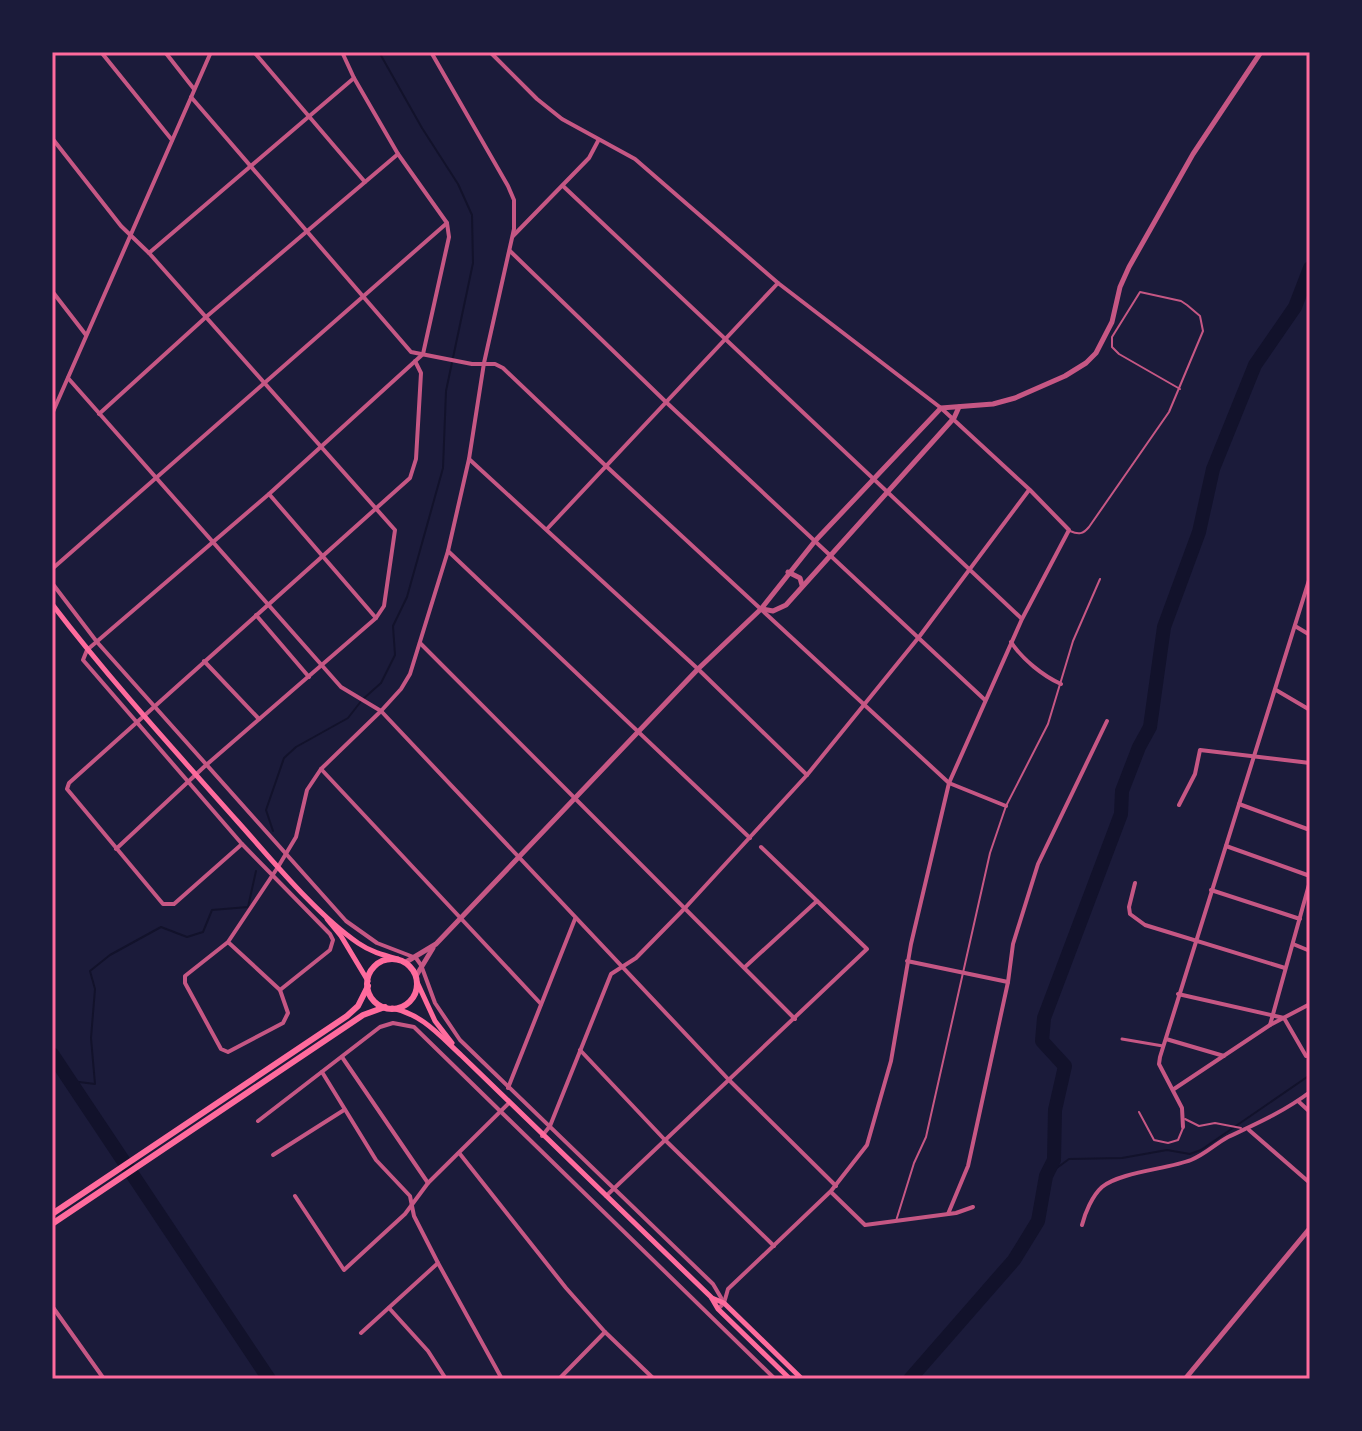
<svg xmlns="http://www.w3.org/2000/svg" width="1362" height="1431" font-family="Raleway,sans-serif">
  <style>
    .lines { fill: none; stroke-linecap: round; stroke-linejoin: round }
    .stream { stroke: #12122b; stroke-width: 2 }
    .river { stroke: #12122b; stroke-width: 14 }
    .service { stroke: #c65784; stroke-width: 2 }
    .pedestrian { stroke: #c65784; stroke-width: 3 }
    .minor { stroke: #c65784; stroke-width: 4 }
    .tertiary { stroke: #c65784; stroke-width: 5 }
    .secondary { stroke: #ff6b9d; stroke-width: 5 }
    .primary { stroke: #ff6b9d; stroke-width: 6 }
    .neatline { fill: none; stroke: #ff6b9d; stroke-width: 3 }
  </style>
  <rect width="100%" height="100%" fill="#1b1b3a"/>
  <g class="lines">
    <g class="stream">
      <path d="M273,831L266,810L284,758L296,747L348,718L362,700L381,683L395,655L393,626L407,597L443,468L446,391L473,263L472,215L458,184L422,128L379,52"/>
      <path d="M71,1081L95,1084L91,1038L95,989L90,971L110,955L161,927L187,937L203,932L212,910L248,907L256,871"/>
      <path d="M1046,1176L1069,1159L1122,1158L1167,1150L1190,1154L1201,1150L1310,1075"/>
    </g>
    <g class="river">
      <path d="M52,1054L269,1379"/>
      <path d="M910,1379L1014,1260L1038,1221L1046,1176L1054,1160L1055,1110L1065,1066L1042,1041L1044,1018L1121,814L1122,791L1139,747L1150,727L1164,627L1199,532L1213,469L1255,365L1295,307L1310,268"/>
    </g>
    <g class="service">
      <path d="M1070,531C1079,535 1083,534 1089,527L1169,412L1203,331L1200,316L1187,305L1181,301L1140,292L1112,337V347L1119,354L1180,389"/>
      <path d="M1139,1112L1154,1140L1168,1143L1178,1140L1183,1128"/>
      <path d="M1185,1119L1199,1126L1215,1123L1241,1128"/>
      <path d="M896,1221L914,1163L926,1137L990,853L1006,806L1048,724L1073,641L1100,579"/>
    </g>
    <path class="pedestrian" d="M1122,1039L1163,1046"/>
    <g class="minor">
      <path d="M101,52L172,140"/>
      <path d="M165,52L194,89"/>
      <path d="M254,52L365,182"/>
      <path d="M490,52L537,99L562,119L635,159L778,283L941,408L1030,490L1069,530L1022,619L949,783L911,944L891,1061L867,1145L831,1191L728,1289L724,1303L718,1309"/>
      <path d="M191,97L411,352L472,364H495L503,368L606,466L949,783L1006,806"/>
      <path d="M52,138L121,226L149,253L395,530L384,606L376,618L205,766L116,849"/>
      <path d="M563,186L1021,618"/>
      <path d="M513,236L589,158L598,141"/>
      <path d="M510,251L667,403L985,700"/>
      <path d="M149,253L354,78"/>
      <path d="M52,291L86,335"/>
      <path d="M68,378L341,687L381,711L729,1080L836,1186"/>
      <path d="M52,414L211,52"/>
      <path d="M99,414L206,317L398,154"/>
      <path d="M469,459L698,669L807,775"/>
      <path d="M269,494L376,618"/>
      <path d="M547,529L778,283"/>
      <path d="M448,551L750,838"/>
      <path d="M52,569L447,223"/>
      <path d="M52,583L97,642L346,921L377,943L416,958L421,965L435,1003L460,1040L713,1284L723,1301"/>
      <path d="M256,615L309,677"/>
      <path d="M1295,626L1310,635"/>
      <path d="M1011,642C1022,659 1043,676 1061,684"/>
      <path d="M420,643L795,1019"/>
      <path d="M204,661L259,719"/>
      <path d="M1276,690L1310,710"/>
      <path d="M321,769L541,1004"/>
      <path d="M1239,804L1310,830"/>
      <path d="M1179,805L1195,774L1200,750L1310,763"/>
      <path d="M242,844L174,904H163L67,789L69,783L410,478L416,459L421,373L415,361"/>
      <path d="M1226,846L1310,876"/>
      <path d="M1135,883L1129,907L1130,914L1145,925L1285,968"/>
      <path d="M1211,890L1300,919"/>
      <path d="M228,942L280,990L288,1013L283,1023L228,1052L221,1049L185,983V976L228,942L278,867L296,837L307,790L321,769L381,711L401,689L410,674L448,551L469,459L484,363L514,229V200L508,186L431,52"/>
      <path d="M1293,944L1310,951"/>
      <path d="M907,961L1008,982"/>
      <path d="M745,967L817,901"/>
      <path d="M280,990L330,950L333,940L330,934L242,844L83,660L87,650L269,494L423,354L449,237L447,223L398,154L354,78L342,52"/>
      <path d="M1178,994L1284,1018L1306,1056"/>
      <path d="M1270,1025L1310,881"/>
      <path d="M1166,1039L1224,1056"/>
      <path d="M580,1050L664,1139L774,1246"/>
      <path d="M342,1057L428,1183"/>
      <path d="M322,1072L376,1160L410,1196L414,1216L438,1263L502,1379"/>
      <path d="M508,1088L575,919"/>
      <path d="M1174,1089L1270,1025L1310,1004"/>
      <path d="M1298,1101L1310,1112"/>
      <path d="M258,1121L380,1027L393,1023L414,1027L775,1379"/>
      <path d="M1183,1127L1182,1108L1159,1064L1160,1057L1310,577"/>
      <path d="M1249,1130L1310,1183"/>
      <path d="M542,1136L550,1126L611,974L636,958L685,908L807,775L919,637L1029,490"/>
      <path d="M460,1154L566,1288L605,1332L654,1379"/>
      <path d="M273,1155L344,1110"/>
      <path d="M831,1192L865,1225L956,1213L973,1207"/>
      <path d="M295,1196L344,1270L405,1214L428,1183L509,1103"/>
      <path d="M606,1196L867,949L761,847"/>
      <path d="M948,1214L968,1166L1008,982L1013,944L1038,864L1107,721"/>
      <path d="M1082,1225C1085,1213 1092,1196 1102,1187C1120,1172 1168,1169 1191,1160C1206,1154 1215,1144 1228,1137C1256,1124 1285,1111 1310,1092"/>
      <path d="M52,1306L104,1379"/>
      <path d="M389,1308L428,1351L446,1379"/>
      <path d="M361,1333L438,1263"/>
      <path d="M559,1379L605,1332"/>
    </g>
    <g class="tertiary">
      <path d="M788,572L800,578L802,585"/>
      <path d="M762,609L773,611L786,605L954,418L959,407"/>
      <path d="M406,962L436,944L698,669L761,609L815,541L941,408L993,404L1015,398L1065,376L1086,363L1096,353L1112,322L1120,287L1129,267L1193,154L1261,52"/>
      <path d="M416,976L433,948"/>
      <path d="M1185,1379L1310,1228"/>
    </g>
    <g class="secondary">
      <path d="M52,604C110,680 175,751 238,822C272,860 317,915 358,943C371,952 383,955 398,959"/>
      <path d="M327,919L341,936L368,981"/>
      <path d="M417,982L435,1021L452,1043"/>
      <path d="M392,1008C422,1014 440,1036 462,1056L711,1297L718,1309L790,1379"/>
      <path d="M712,1298L724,1303L802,1379"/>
    </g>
    <g class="primary">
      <circle cx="392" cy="984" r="25"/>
      <path d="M52,1214L347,1016L358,1006L368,986"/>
      <path d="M52,1224L363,1015L385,1007"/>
    </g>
  </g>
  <rect width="1362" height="1431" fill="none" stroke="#1b1b3a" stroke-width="108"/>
  <rect x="54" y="54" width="1254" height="1323" class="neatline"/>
</svg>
